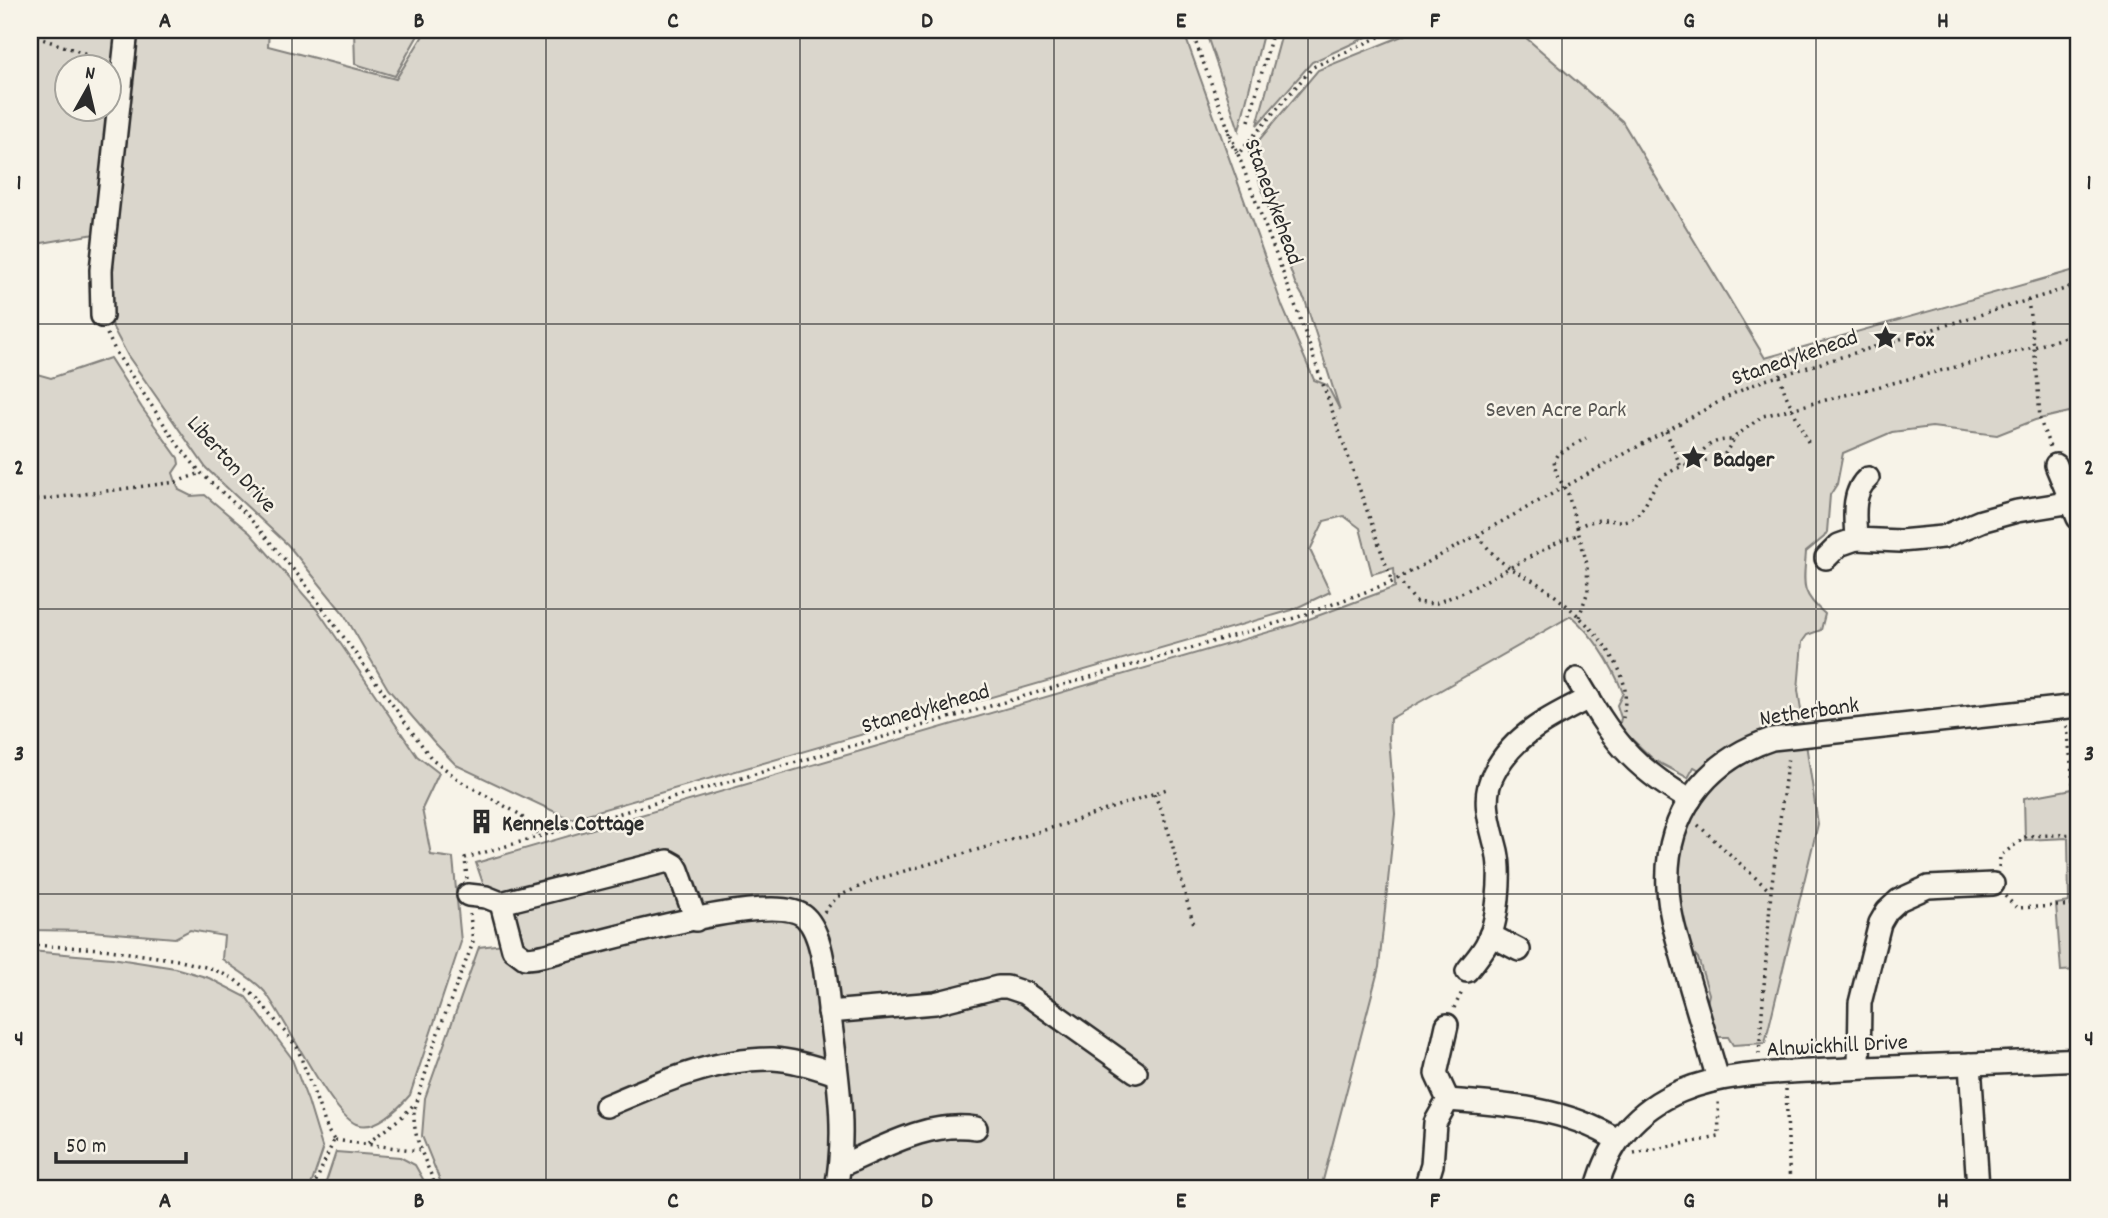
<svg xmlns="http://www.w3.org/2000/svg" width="2108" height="1218" font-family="Dekko,sans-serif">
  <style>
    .green { fill: #dad6cc; stroke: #82807c; stroke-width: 2; fill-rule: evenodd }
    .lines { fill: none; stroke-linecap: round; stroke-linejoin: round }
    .minor-casing { stroke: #2b2b2b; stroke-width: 26 }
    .path { stroke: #2b2b2b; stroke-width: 3.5; stroke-dasharray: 2 5; stroke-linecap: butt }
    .minor { stroke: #f7f3e8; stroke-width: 21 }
    .grid { fill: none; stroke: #2b2b2b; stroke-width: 2; stroke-opacity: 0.55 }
    .labels { text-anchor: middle; stroke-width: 5; stroke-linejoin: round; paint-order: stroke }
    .street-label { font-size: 23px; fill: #2b2b2b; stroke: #f7f3e8 }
    .poi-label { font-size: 23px; font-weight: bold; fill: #2b2b2b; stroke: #f7f3e8; text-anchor: start }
    .park-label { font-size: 23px; fill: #575653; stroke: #f7f3e8 }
    .neatline { fill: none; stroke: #2b2b2b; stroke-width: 2.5 }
    .grid-label { font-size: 23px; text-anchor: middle; font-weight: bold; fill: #2b2b2b }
  </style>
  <rect width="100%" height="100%" fill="#f7f3e8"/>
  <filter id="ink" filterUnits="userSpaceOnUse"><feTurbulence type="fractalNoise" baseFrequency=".0143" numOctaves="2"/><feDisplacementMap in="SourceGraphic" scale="14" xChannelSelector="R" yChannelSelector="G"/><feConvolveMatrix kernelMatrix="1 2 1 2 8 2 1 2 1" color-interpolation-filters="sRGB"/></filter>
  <g filter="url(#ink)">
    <g class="green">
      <path d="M30,30H119L101,233L30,245ZM66,66H108V108H66Z"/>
      <path d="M131,30H269L268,46L396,79L424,34V30H1183L1283,308L1314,380L1327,385L1340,410L1305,300L1295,283L1249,152L1318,70L1417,30H1517L1622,121L1765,358L2078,269V410L2035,420L1997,435L1932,427L1892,432L1843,453L1837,484L1830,495L1827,532L1824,537L1806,552C1804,583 1799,592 1825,614L1821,630L1807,635L1802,642L1798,690L1818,824L1765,1043L1733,1045L1728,1037H1715L1706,1008L1709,994L1698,958L1686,945L1678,902V869L1687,825L1718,781L1694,767L1688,778L1654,760L1619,727L1621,718L1617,705L1623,693C1612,665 1594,636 1571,616L1390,719L1389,738L1395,814L1379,967L1321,1188H443L422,1136L425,1098L479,947L504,944L476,863L1293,625L1395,587L1394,568L1372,574L1360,528L1344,516L1324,521L1310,550L1330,592L1292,610L570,819L456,765L435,743L388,689L344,614L288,545L206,468L128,356L113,328L107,293Z"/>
      <path d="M354,30H421L395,76L355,64Z"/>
      <path d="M1205,30H1264L1239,130Z"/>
      <path d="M1283,30H1382L1312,62L1257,125Z"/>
      <path d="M110,358L142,408L178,458L179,464L173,473L179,490L191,496L205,495L250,533L319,612L417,756L439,773L422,809L431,855L453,858L461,942L410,1095C399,1108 375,1132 356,1124C331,1114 285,1018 265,992C254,979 235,969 222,959L224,936L190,930L175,938L91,931L30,930V372L51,378Z"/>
      <path d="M2078,788V970L2061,971L2056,904L2069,902L2068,838L2025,840L2024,798Z"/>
      <path d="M30,951L112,958L175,968L209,978L246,997L291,1057L308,1101L323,1150L310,1188H30Z"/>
      <path d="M336,1152L400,1157L415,1165L428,1188H324Z"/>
    </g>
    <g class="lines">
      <defs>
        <g id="minor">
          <path d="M102,316L101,270L127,30"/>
          <path d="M2056,465L2078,518"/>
          <path d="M1868,478C1851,492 1855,519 1856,539L1900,541L1943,537L1981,521L2017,511L2073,502"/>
          <path d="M1826,558L1839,545L1856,539"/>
          <path d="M1577,679C1612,738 1629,765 1690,800"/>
          <path d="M468,895L486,897L501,903"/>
          <path d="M696,920L678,870L675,865L668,861L501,903L513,949L525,958C540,958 557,952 572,948C613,939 776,890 805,917C824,935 826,984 829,1008C836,1068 848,1129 836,1188"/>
          <path d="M1490,935L1519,950"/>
          <path d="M1467,971C1473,963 1481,954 1486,945C1498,924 1502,875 1497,851C1491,826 1480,798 1494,773C1513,735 1552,716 1589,698"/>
          <path d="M829,1012L935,1003L998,987H1007L1025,993L1136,1072"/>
          <path d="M1970,1064L1978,1188"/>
          <path d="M1859,1068L1860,1003L1880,923L1887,911L1899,900L1928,887L1993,884"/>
          <path d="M1718,1079C1707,1043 1697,1007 1686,971C1679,944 1669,916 1668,888C1664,816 1705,761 1772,739L2078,706"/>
          <path d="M1448,1100C1505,1104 1568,1108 1617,1140"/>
          <path d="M606,1106C657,1084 715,1058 773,1059C794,1060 816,1067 836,1074"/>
          <path d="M840,1166C885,1147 926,1121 976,1128"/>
          <path d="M1425,1188L1432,1165L1435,1123L1448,1100L1436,1074L1447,1025"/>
          <path d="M1597,1188C1608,1144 1637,1109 1681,1091C1727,1072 1778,1073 1828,1070C1911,1065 1995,1064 2078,1059"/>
        </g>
      </defs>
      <use href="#minor" class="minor-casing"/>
      <g class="path">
        <path d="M1191,30L1297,310L1392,582"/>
        <path d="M30,35L84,53L90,66"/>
        <path d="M1249,121L1273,30"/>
        <path d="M1229,132L1230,142L1238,154L1313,67L1394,30"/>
        <path d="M2028,300L2037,372L2040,420L2051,450"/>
        <path d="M107,334L117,354L178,445L201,473L246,514L303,581L431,758L462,782L519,814L541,836"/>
        <path d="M1780,376L1785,393L1809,444"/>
        <path d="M1666,431L1681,467"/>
        <path d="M1695,461C1705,445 1715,439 1733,440"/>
        <path d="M30,501L176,482L201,473"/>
        <path d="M1577,527C1586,523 1594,520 1603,520C1613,520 1621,523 1630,519C1649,510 1648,489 1663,477C1681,462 1704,463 1724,455L1736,436L1763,416L2034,347L2078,333"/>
        <path d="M1478,536C1485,544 1491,553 1499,560C1514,572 1531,578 1546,589C1576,611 1620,651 1625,690C1626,699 1624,709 1623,718"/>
        <path d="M1398,579L1416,602L1434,604L1466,591L1558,542L1580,534"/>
        <path d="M1579,617L1588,591L1587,564L1568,494L1556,473L1554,460L1557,455L1586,438"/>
        <path d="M2067,726L2078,828"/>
        <path d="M1154,794C1174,835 1179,881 1194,924"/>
        <path d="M1698,825L1770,891"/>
        <path d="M1999,867L2000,856L2027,836L2078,834"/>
        <path d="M467,879L465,858L1298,617L1392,582L1735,393L1762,381L2078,285"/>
        <path d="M2005,896L2017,908L2078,905"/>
        <path d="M824,912L837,897L874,880L1065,824L1167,789"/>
        <path d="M30,945L103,949L177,960L213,969L234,979L258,999L297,1047L328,1131L334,1140"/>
        <path d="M1454,1008L1463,990"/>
        <path d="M1759,1054L1771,891L1788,756"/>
        <path d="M1786,1089L1790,1188"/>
        <path d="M335,1140L419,1151"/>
        <path d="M368,1143L404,1115L415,1103"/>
        <path d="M1634,1153L1719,1137L1718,1098"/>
        <path d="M313,1188L334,1140"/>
        <path d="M436,1188C427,1162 413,1141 414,1112L436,1038L473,943L470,914"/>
      </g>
      <use href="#minor" class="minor"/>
    </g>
  </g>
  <path class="grid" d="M292,30V1188M546,30V1188M800,30V1188M1054,30V1188M1308,30V1188M1562,30V1188M1816,30V1188M30,324H2078M30,609H2078M30,894H2078"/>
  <defs>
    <symbol id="sight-bare" viewBox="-9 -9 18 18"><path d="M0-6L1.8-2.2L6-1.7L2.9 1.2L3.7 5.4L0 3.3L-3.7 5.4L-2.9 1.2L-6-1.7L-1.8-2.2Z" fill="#2b2b2b" stroke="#f7f3e8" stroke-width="2.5" paint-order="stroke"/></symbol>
    <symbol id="building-bare" viewBox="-9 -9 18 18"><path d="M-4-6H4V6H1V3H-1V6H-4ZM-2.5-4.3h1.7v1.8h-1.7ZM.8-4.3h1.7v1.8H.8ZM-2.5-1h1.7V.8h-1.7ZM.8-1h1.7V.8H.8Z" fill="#2b2b2b" stroke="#f7f3e8" stroke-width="2.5" paint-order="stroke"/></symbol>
  </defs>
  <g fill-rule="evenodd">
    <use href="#sight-bare" x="1868" y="320" width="35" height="35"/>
    <use href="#sight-bare" x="1676" y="440" width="35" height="35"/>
    <use href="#building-bare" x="464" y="804" width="35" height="35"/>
  </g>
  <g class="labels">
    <g class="street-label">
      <text transform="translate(1275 201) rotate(70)" y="8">Stanedykehead</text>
      <text transform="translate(1794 356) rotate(-19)" y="8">Stanedykehead</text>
      <text transform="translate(233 463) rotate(48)" y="8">Liberton Drive</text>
      <text transform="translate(925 707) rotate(-16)" y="8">Stanedykehead</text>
      <text transform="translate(1809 710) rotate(-8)" y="8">Netherbank</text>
      <text transform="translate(1837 1044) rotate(-3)" y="8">Alnwickhill Drive</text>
    </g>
    <g class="poi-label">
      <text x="1905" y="346">Fox</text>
      <text x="1713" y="466">Badger</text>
      <text x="502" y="830">Kennels Cottage</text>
    </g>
    <g class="park-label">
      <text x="1556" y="416">Seven Acre Park</text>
    </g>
  </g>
  <rect width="2108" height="1218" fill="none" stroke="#f7f3e8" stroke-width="77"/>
  <g transform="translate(88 88) rotate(8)"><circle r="33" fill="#f7f3e8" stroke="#a5a39c" stroke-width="2"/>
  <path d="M0-5L12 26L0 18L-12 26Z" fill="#2b2b2b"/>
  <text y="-10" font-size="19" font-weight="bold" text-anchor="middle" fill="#2b2b2b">N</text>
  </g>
  <path d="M56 1152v10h130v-10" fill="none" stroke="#2b2b2b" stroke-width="3.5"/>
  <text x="66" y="1152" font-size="21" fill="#2b2b2b" stroke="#f7f3e8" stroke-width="5" paint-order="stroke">50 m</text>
  <rect x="38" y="38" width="2032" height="1142" class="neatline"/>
  <g class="grid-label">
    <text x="165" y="27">A</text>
    <text x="419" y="27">B</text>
    <text x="673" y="27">C</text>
    <text x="927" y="27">D</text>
    <text x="1181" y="27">E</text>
    <text x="1435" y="27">F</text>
    <text x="1689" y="27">G</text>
    <text x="1943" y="27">H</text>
    <text x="19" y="189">1</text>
    <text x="2089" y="189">1</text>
    <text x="19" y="474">2</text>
    <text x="2089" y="474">2</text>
    <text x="19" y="760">3</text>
    <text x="2089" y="760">3</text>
    <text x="19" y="1045">4</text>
    <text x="2089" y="1045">4</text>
    <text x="165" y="1207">A</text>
    <text x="419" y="1207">B</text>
    <text x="673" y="1207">C</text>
    <text x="927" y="1207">D</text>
    <text x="1181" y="1207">E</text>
    <text x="1435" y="1207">F</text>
    <text x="1689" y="1207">G</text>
    <text x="1943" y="1207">H</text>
  </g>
</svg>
